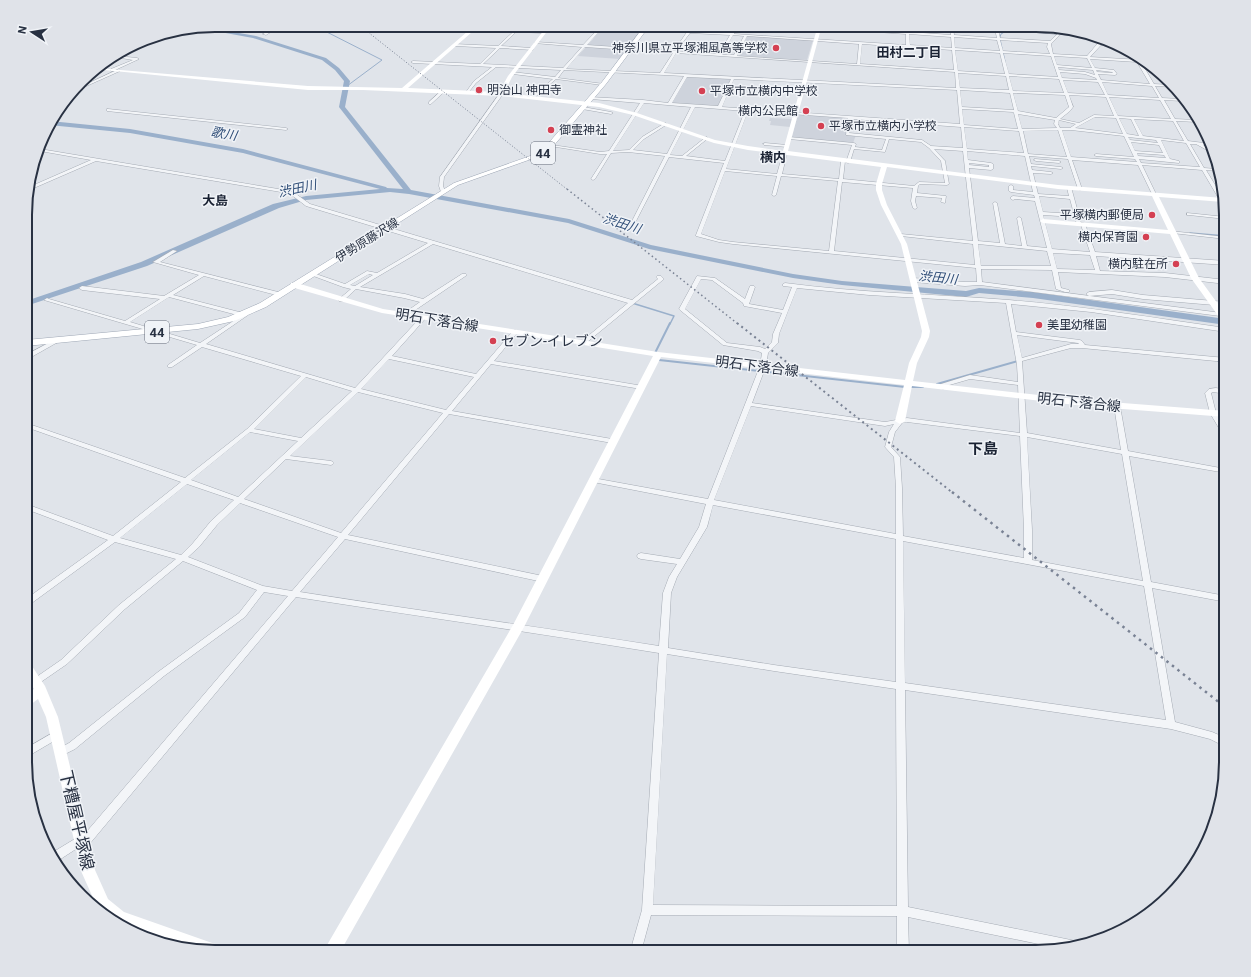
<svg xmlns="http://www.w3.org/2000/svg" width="1251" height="977" font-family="Roboto,'Noto Sans JP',sans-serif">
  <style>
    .built { fill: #ced3dc }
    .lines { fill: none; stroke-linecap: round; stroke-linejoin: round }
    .stream-far2 { stroke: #9ab0cb; stroke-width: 1 }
    .stream-far1 { stroke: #9ab0cb; stroke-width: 1.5 }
    .stream { stroke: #9ab0cb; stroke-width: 2 }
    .river { fill: #9ab0cb; fill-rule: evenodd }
    .street-casing { stroke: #a5abb4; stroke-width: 1 }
    .primary-casing { stroke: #9fa8b6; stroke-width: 1 }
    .highway-casing { stroke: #8790a1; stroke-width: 1 }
    .street { fill: #f3f5f8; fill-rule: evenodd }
    .secondary { fill: #fff; fill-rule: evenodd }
    .primary { fill: #fff; fill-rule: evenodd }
    .highway { fill: #fff; fill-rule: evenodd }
    .rail-far4 { stroke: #798294; stroke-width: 1; stroke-dasharray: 1 2; stroke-linecap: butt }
    .rail-far3 { stroke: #798294; stroke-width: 1.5; stroke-dasharray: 1.5 3; stroke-linecap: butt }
    .rail-far2 { stroke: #798294; stroke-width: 2; stroke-dasharray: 2 3.5; stroke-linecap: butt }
    .rail-far1 { stroke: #798294; stroke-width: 2.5; stroke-dasharray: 2.5 4.5; stroke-linecap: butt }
    .rail { stroke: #798294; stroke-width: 3; stroke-dasharray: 3 5.5; stroke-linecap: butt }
    .poi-dot { fill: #d44052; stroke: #f0f3f7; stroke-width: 1.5 }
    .labels { text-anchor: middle; stroke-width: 3; stroke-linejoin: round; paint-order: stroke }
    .far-poi-label { font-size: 12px; fill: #283142; stroke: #f0f3f7; text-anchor: end }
    .far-street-label { font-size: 12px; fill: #283142; stroke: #f0f3f7 }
    .far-neighbourhood-label { font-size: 13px; font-weight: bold; fill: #1a2233; stroke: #f0f3f7 }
    .far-water-label { font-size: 13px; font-style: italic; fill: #304e78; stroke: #f0f3f7 }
    .shield { fill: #f0f3f7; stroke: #646b78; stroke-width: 1 }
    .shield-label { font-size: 13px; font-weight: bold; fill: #283142 }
    .street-label { font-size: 14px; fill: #283142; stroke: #f0f3f7 }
    .poi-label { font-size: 14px; fill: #283142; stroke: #f0f3f7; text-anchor: start }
    .neighbourhood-label { font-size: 15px; font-weight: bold; fill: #1a2233; stroke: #f0f3f7 }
    .near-street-label { font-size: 17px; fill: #283142; stroke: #f0f3f7 }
    .rim { fill: none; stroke: #283142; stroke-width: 2 }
  </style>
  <rect width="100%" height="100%" fill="#e0e4ea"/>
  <g class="built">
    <path d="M479,25H534L523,31L476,28Z"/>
    <path d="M603,27L643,29L629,49L587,46Z"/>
    <path d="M747,36L813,40L807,60L739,56Z"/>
    <path d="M586,47L628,50L620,59L578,56Z"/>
    <path d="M686,77L731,79L719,106L671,103Z"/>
    <path d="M798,114L848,118L846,134L856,135L853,143L792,137Z"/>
    <path d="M770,118L792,119L790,127L770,125L771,121H769Z"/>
  </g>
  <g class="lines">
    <g class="stream-far2">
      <path d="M313,25L382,60L347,86"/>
      <path d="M1000,37L1001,34L1017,25"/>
      <path d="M1000,39L1002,48"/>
      <path d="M1003,52L1005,61"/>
    </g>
    <g class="stream-far1">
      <path d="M1190,233L1226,236"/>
      <path d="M632,303L674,316L670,324"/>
    </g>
    <g class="stream">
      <path d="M655,353L670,323"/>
      <path d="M659,360L905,387"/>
      <path d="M1218,361L1226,362"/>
      <path d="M937,384L1018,361"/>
      <path d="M909,387H923"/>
    </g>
    <path class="river" d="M205,27L256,36L326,58L339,68L350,81L345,107L411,190L569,219L651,245L793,274L842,281L966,291L979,288L1033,292L1226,319V325L1033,298L979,293L966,297L842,285L793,278L649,249L568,223L409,194L390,192L306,200L279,208L147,266L26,306V301L141,262L273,204L306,196L380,189L243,153L130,133L49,125L50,121L130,129L243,149L386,187L387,188L403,189L339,107L344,81L335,70L322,60L253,38L198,28Z"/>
    <defs>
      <g id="street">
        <path d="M279,25H282L266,35L263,34Z"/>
        <path d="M533,25H536L527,30L546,32L544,33L516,32L501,46L532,48L533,50L500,48L483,64L563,68L582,47L534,43L536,42L583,45L600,27L585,25H604L688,31L691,25H694L691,31L731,33L735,25H738L734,34L906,45V34L776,25H796L906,32V25H909V32L951,35L950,25H953L954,35L997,38L994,25H997L1000,38L1050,41L1063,29H1065L1051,44L1053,54L1087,56L1098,43L1104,38L1106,39L1102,44L1122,48L1125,50L1101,45L1090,57L1142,60L1144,61L1141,62L1154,84L1171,85L1172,87L1155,86L1162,98L1181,99L1182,101L1164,100L1175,119L1196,120L1197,122L1176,121L1188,141L1212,144V146L1203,145L1213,151L1214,154L1196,144H1190L1204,168L1217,169V171L1206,170L1223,198L1224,205L1222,204L1202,170L1142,165L1156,194L1154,195L1152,194L1138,165L1072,160L1082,189L1080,190L1078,189L1068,159L1029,156L1031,164L1061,167L1063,168L1061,169L1031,166L1032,170L1051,172L1053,173L1051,174L1033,173L1038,194L1069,196L1067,188L1071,187L1081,223H1083L1085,224L1095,252L1226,261V265L1096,256L1100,271L1165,273L1226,280V284L1165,277L1058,272L1061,288L1069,290V292H1065L1056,289L1052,270L981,269L982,282L1222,313L1224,314L1226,318V326L1223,324L1220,316L980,285L965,286L913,282L910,280L913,278L965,282H977L976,268L733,244L719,242L696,236V235L724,163L669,157L635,223L631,224V223L665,156L628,152L611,153L595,179L593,180L591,179L607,154H600L550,146L552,145L600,152L609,151L640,103L591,99L590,97L643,100L668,103L684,76L564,70L558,78L604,84L602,85L556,79L534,98L533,96L553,79L513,74L512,72L555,77L561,70L496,67L476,83L468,93L466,92L474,81L492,67L413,63L411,62L413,61L480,64L496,48L455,46L454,44L498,46L513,32L474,30L473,28L523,30ZM603,27L687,32L678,45L680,46L690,33L730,35L719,54L587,45ZM909,34L951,37L952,48L910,45ZM733,35L744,36L734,55H722ZM747,36L859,44L857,64L737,56ZM954,37L997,40L1000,51L955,48ZM1000,40L1048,43L1047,47L1050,54L1003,51ZM862,44L952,50L954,70L860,64ZM585,47L673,53L660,73L566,69ZM955,50L1000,53L1005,74L958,71ZM676,53L955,72L956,88L664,73ZM1003,53L1051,56L1058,77L1009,74ZM1054,56L1087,58L1092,68L1057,65ZM1090,59L1137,62L1150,84L1101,80L1098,74L1115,75L1117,74L1114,70L1095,68ZM1058,67L1093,70L1095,75L1085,72L1059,70ZM1096,70L1112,72L1113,73L1097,72ZM1060,72L1085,74L1096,78L1097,80L1062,78ZM958,73L1006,76L1009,90L960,88ZM1009,76L1059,79L1064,93L1013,91ZM687,77L731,79L718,106L672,103ZM734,79L957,90L960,124L722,107ZM1063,80L1098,82L1105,95L1068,93ZM1102,82L1152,86L1159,98L1108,95ZM960,90L1010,93L1014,110L962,107ZM1013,93L1065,95L1069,107L1056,118L1018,111ZM1069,95L1106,97L1114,116L1094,115L1079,123L1060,119L1070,111L1073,107ZM1109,97L1160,100L1171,119L1118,116ZM644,103L691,107L667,154L633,150L644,139L666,125V123H665L642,137L629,150L613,151ZM695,107L745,111L725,161L686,156L707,139V137H706L682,156L670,155ZM962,109L1013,112L1014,113L1018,129L964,125ZM748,111L848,118L846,135L886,139L882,150L855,147L856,144L854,143L789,137L787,138L789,139L852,145L846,162L848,163L850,162L854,149L885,152L889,139L921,142L929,148L941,161L945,183L919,182L914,186L843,179L845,161L843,160L841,161L839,179L782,174L787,153L785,152L783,153L777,174L726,169ZM1018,114L1055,120L1054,124L1057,128L1022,129ZM1095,117L1116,118L1123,134L1075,128ZM1119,118L1131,119L1139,136L1127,134ZM852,119L961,127L963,148L931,146L922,140L849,133ZM1134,119L1173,121L1184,141L1143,136ZM1059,120L1076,124L1070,128H1060L1058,124ZM964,127L1019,131L1024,153L967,149ZM1058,130L1067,157L1028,154L1023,131ZM1062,130H1071L1124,136L1134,157L1096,154L1094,155L1096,156L1135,159L1137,162L1071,157ZM1128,137L1156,140L1158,143L1130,140ZM1161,140L1186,143L1200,167L1141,163L1139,159L1179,163V161L1170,159ZM1131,142L1159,145L1163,153L1135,151ZM934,149L963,151L973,241L901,234L899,235L901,236L973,244L975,265L834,251L842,182L913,188L911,201L913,208L915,209L917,208L915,201L916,196L942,198L941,202L945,203L946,196L917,193L918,186L920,184L947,185L949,184L945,161ZM967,151L1025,156L1033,192L1013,190V186L1011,185L1009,186V191L1011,192L1034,195L1035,198L1013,196L1011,197V199L1013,200L1015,199L1035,201L1047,248L1027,246L1021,218L1019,217L1017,218L1022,246L1005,244L997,203L995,202L993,203L1000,243L978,241L969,168L991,170L993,169V164L991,163L968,160ZM1137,153L1164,155L1166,158L1138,156ZM969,163L989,165V167L969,165ZM725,171L777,176L772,195L774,196L776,195L781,176L838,181L829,251L733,242L719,240L701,234ZM1039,196L1070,199L1074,214L1043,212ZM1043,215L1075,217L1077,225H1081L1090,252L1052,249ZM978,244L1047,251L1051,266H981ZM1053,253L1090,255L1095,270L1057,269Z"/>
        <path d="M117,56L137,58L139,59L113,71H111V69L133,60L115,57Z"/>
        <path d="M117,70L120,71L73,92L76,89Z"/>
        <path d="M441,91L444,92L431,104H429V102Z"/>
        <path d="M500,93L503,94L444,177L443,186L445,191L441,192L439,186L440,177Z"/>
        <path d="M583,107L611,112L613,113L611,114L582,109L581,108Z"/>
        <path d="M108,109L286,128L288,129L286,130L107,111V109Z"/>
        <path d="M765,143L787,145L789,146L787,147L764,145L763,144Z"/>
        <path d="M40,149L290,191L296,194L310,204L632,300L658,279L656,277L657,276H661L664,279L586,343H582V341L628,303L433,244L360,287L405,294L423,299L462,274H466L467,275L405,317L403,316V314L420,302L404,298L356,289L343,301H339V299L351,289L343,287L308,274L309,273H313L345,284L367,271L377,273L428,243L306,206L293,196L287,193L96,161L27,191V188L91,160L40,151ZM369,274L373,275L355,286L350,285Z"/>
        <path d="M1035,159L1059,161L1061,162L1059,163L1036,161L1034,160Z"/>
        <path d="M1187,213L1226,217V219L1189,215H1187Z"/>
        <path d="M1170,231L1226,237V239L1172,233L1170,232Z"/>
        <path d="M173,250L177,251L160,262L282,293L283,294L280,296L204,276L173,295L247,314L248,315L206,344L355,388L421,317H425V319L392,356L476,374L513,331L515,330L518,332L494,361L643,386L644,387L641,389L491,364L452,411L612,439L615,441L612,443L449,414L348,535L543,576L546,577L547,579L546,581L543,582L345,539L300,592C420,611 540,627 659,646L663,593L669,577L677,564L641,559L638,558L637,556L638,554L641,553L680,559L699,527L706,504L593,482L590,480L593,478L708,499L760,366L762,353L758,351L723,345L680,310L679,309L697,276L715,278L745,299L750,286H754L755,287L749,304L783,310L792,287L783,286V284L785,283C859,293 934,294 1009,300C1082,306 1154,318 1226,328V332L1091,312L1011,304L1016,332L1080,340L1082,341L1085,345L1226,358V362L1082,348H1071L1022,361L1027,433L1121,450L1114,406L1117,404L1120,406L1128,451L1226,469V473L1129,456L1151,582L1226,596V602L1152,588L1175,722L1212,732L1226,738V747L1210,739L1171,729L905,690L908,907L1071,940L1075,941L1076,944L1058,948L908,917L909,952H897V916L651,915L641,952H630L642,910L659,653C538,633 417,616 296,597L87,847L83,849L79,847L56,862L50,854L78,837L83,836L288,596L264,592L245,617L164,676L75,749L61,756L58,755L56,752L58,749L69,743L158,672L239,613L257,590L183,561L125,609L67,664L38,684L35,685L32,684L31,682L32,680L61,660L119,605L176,559L115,542L29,605L26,606V599L108,540L26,509V504L113,536L181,482L26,427V423L185,478L247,429L301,376L202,347L172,367H168V365L197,345L44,300L47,298L49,299L125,321L160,299L82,290L79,288L82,286L164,296L199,275L153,262ZM701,279L712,280L743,303L744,306L782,313L773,334L772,342L765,349L760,347L727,343L685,309ZM797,288L869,295L1006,303L1017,365L1018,382L970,375L941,384L940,387L943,389L945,388L946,386L970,379L1018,385L1020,433L907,418L885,422L752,403L766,366L768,353L778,343L779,334ZM169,297L241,316L200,343L130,322ZM1017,335L1078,343L1079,344H1071L1022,358ZM389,359L474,377L446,410L361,389ZM306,377L352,391L301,438L254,429ZM358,392L443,413L341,533L244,499L286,459L331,465L333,464L334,463L333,462L331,461L290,456ZM751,406L885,426L894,424L889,432L885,447L894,457L896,488V534L714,500ZM907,422L1020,436L1024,530V558L903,536L902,488L900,457L891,447L895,432L902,423ZM250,432L298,441L238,497L191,480ZM1027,437L1122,454L1143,581L1032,560V530ZM187,484L234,500L211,521L193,543L181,555L120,538ZM240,503L338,537L292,591L263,586L188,557L199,547L217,525ZM713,505L896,539V682L774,665L668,648L671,593L677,577L707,527ZM903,541L1144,586L1166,720L905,683ZM667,654L774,671L896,689L897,906L653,905Z"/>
        <path d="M1112,290L1143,295L1226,302V306L1143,299L1112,294L1089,296L1086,294L1089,292Z"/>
        <path d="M56,339L58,340V342L26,360V355Z"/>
        <path d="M1216,388L1226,390V394L1213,392L1211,393L1216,413L1226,429V437L1223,435L1210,413L1205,393L1209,389Z"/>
        <path d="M56,731L59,732L61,735L59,738L25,758V749Z"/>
      </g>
      <path id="primary" d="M645,25H650L606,84L550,150L537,157L458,185L266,307L234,321L198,329L26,346V340L198,324L228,317L260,303L454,183L533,155L545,147L602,82Z"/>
      <path id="highway" d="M943,25H977L1076,32L1087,34L1084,36Z"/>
    </defs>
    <use href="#street" class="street-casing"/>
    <use href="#primary" class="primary-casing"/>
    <use href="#highway" class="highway-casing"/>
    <use href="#street" class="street"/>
    <g class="secondary">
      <path d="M475,25H480L408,88L499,92L508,76L548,25H552L512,77L504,93L599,103L637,113L715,140L748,146L783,151L818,25H822L788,151L1058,185L1223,198V202L1159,197L1199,278L1226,315L1222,317H1219L1191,278L1170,234L1043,223L1040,221L1043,219L1168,230L1152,196L1058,189L887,167L882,184V190L887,205L907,244L930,331L929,337L917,363L913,381L1084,400L1226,411V417L1084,406L912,386L905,421L900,424L895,421L904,385L661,357L524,627L340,952H323L513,625L653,356L382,313L291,287V283H297L383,309L658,352L905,380L909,363L921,337L922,331L901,244L881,205L876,190V184L881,167L748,150L714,143L633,115L599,107L501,96L363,90H308L94,69L97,68L308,86L402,88Z"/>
      <path d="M26,661L30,663L45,686L58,717L95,870L108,899L124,912L215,944L221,946L223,952H202L179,946L126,928L98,909L81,871L46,717L38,699L30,705L26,706V694L34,689L26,676Z"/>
    </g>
    <use href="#primary" class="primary"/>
    <use href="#highway" class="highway"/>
    <path class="rail-far4" d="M359,25L568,190"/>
    <path class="rail-far3" d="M567,189L738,324"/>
    <path class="rail-far2" d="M737,323L953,493"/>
    <path class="rail-far1" d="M952,492L1225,707"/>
    <path class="rail" d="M1223,706L1226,708"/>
  </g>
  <g class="poi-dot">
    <circle cx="776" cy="48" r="4"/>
    <circle cx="479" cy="90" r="4"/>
    <circle cx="702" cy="91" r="4"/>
    <circle cx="806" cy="111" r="4"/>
    <circle cx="821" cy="126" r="4"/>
    <circle cx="551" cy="130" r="4"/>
    <circle cx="1152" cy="215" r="4"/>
    <circle cx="1146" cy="237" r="4"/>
    <circle cx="1176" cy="264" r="4"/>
    <circle cx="1039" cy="325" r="4"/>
    <circle cx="493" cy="341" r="4"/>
  </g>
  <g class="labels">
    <g class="far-poi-label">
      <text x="768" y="52">神奈川県立平塚湘風高等学校</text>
      <text x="487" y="94" text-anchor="start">明治山 神田寺</text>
      <text x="710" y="95" text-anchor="start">平塚市立横内中学校</text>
      <text x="798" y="115">横内公民館</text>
      <text x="829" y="130" text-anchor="start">平塚市立横内小学校</text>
      <text x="559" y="134" text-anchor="start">御霊神社</text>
      <text x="1144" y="219">平塚横内郵便局</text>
      <text x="1138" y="241">横内保育園</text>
      <text x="1168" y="268">横内駐在所</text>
      <text x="1047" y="329" text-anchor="start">美里幼稚園</text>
    </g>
    <g class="far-street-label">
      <text transform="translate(367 240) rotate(-32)" y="4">伊勢原藤沢線</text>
    </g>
    <g class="far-neighbourhood-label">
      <text x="909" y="57">田村二丁目</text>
      <text x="773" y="162">横内</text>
      <text x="215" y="205">大島</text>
    </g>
    <g class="far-water-label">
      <text transform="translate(224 133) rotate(10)" y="5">歌川</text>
      <text transform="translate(297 188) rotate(-12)" y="5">渋田川</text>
      <text transform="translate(622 223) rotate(18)" y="5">渋田川</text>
      <text transform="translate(938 277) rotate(6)" y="5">渋田川</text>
    </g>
    <g class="shield">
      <rect x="531" y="142" width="24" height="22" rx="3"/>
      <rect x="145" y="321" width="24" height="22" rx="3"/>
    </g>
    <g class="shield-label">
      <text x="543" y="158">44</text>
      <text x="157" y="337">44</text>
    </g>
    <g class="street-label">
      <text transform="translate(437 320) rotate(9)" y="5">明石下落合線</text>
      <text transform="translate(757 366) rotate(7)" y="5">明石下落合線</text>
      <text transform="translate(1079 402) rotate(6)" y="5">明石下落合線</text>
    </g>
    <g class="poi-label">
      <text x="501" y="346">セブン-イレブン</text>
    </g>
    <g class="neighbourhood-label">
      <text x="983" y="454">下島</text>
    </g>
    <g class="near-street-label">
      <text transform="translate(77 820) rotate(77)" y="6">下糟屋平塚線</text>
    </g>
  </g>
  <path d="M0 0H1251V977H0ZM215 32H1036A183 183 0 0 1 1219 215V762A183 183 0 0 1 1036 945H215A183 183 0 0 1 32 762V215A183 183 0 0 1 215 32Z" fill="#e0e3e9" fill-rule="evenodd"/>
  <path class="rim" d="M215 32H1036A183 183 0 0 1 1219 215V762A183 183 0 0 1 1036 945H215A183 183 0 0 1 32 762V215A183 183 0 0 1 215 32Z"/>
  <g transform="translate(32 32) rotate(282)" stroke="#f0f3f7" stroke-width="3" paint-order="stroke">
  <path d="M0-3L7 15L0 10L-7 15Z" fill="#283142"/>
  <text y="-6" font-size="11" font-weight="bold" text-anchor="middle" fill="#283142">N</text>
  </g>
</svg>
